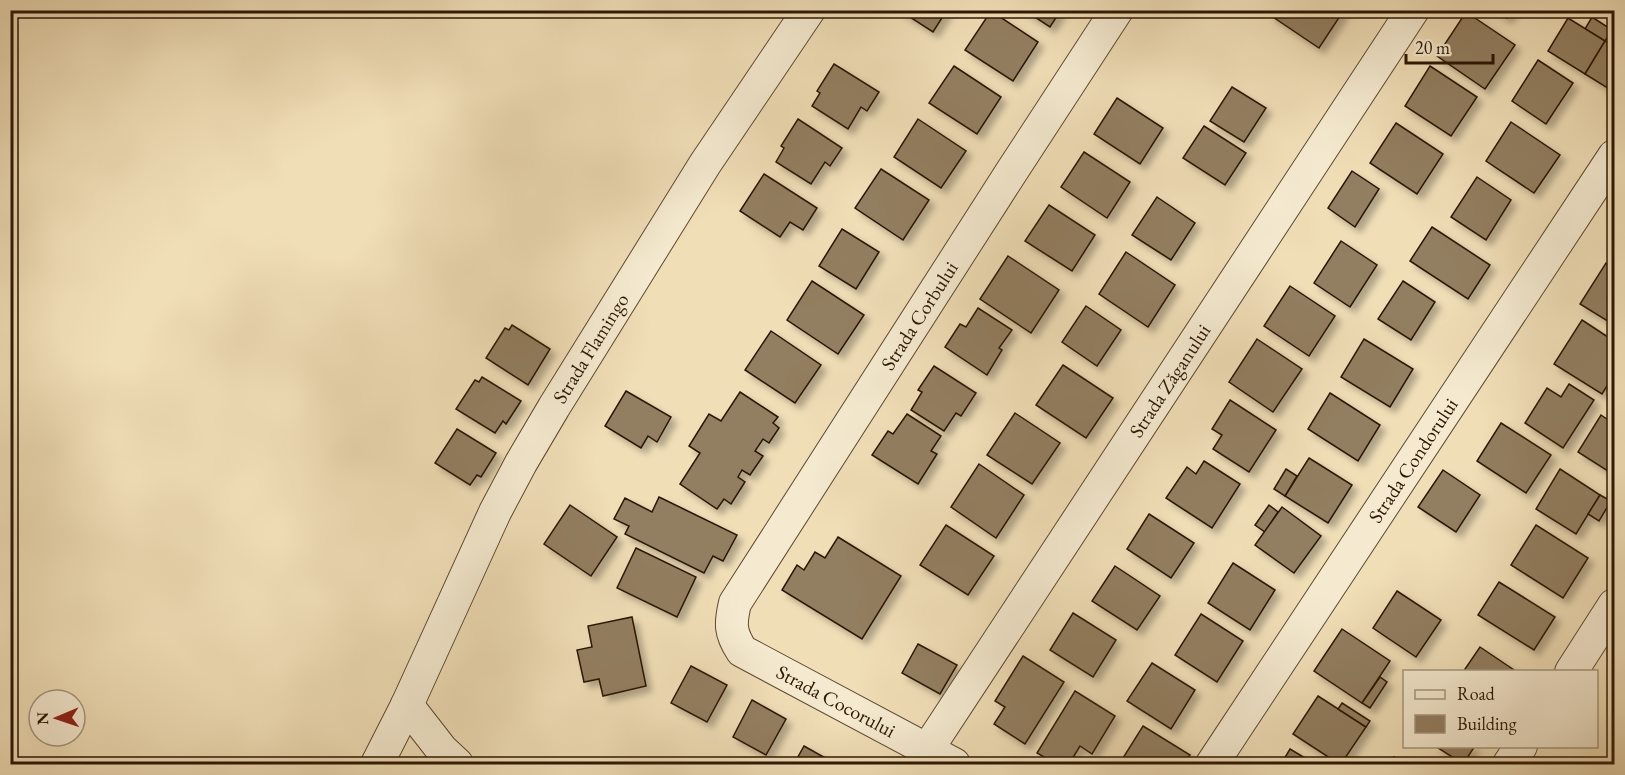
<svg xmlns="http://www.w3.org/2000/svg" width="1625" height="775" font-family="'EB Garamond',serif">
  <style>
    .building { fill: #927e61; stroke: #2c1704; stroke-width: 1.5; filter: url(#shadow) }
    .lines { fill: none; stroke-linecap: round; stroke-linejoin: round }
    .minor-casing { stroke: #5d4931; stroke-width: 34 }
    .minor { stroke: #f5ead0; stroke-width: 32 }
    .labels { text-anchor: middle; stroke-width: 5; stroke-linejoin: round; paint-order: stroke }
    .street-label { font-size: 20px; fill: #2c1704; stroke: #f5ead0 }
  </style>
  <defs>
    <filter id="shadow"><feDropShadow dx="5.5" dy="5.5" stdDeviation="3" flood-color="#0004"/></filter>
  </defs>
  <rect width="100%" height="100%" fill="#f0deb7"/>
  <filter id="stains"><feTurbulence type="fractalNoise" baseFrequency=".00333" numOctaves="4"/><feColorMatrix values="0 0 0 0 .2 0 0 0 0 .09 0 0 0 0 .02 0 0 0 .5 -.17"/></filter>
  <radialGradient id="worn" r=".72"><stop offset=".6" stop-color="#630" stop-opacity="0"/><stop offset="1" stop-color="#630" stop-opacity=".3"/></radialGradient>
  <g class="building">
    <path d="M899,10H947L933,32Z"/>
    <path d="M1024,10H1061L1050,27Z"/>
    <path d="M1273,10H1344L1319,48L1270,15Z"/>
    <path d="M1495,10H1512L1507,18Z"/>
    <path d="M991,11L1038,42L1013,81L965,50Z"/>
    <path d="M1466,12L1515,45L1485,89L1437,56Z"/>
    <path d="M1592,17L1612,30L1605,41L1585,29Z"/>
    <path d="M1568,18L1605,41L1585,74L1548,51Z"/>
    <path d="M1605,41L1614,47V92L1585,74Z"/>
    <path d="M1538,60L1573,83L1546,124L1512,101Z"/>
    <path d="M834,64L879,92L867,111L861,107L848,129L812,106L820,93L817,91Z"/>
    <path d="M954,66L1001,97L977,134L929,103Z"/>
    <path d="M1430,66L1477,97L1451,136L1405,106Z"/>
    <path d="M1232,87L1266,108L1244,142L1210,121Z"/>
    <path d="M1117,98L1163,128L1140,164L1094,134Z"/>
    <path d="M798,119L842,148L830,166L825,162L811,184L776,162L784,148L781,146Z"/>
    <path d="M918,119L966,151L941,188L894,157Z"/>
    <path d="M1511,122L1560,155L1534,193L1486,161Z"/>
    <path d="M1396,123L1443,154L1417,194L1370,163Z"/>
    <path d="M1204,126L1246,153L1225,185L1183,158Z"/>
    <path d="M1084,152L1130,182L1107,218L1061,187Z"/>
    <path d="M881,169L929,200L903,240L855,208Z"/>
    <path d="M1352,171L1379,189L1355,227L1328,208Z"/>
    <path d="M764,174L817,208L803,230L790,222L780,237L740,211Z"/>
    <path d="M1477,177L1511,200L1486,240L1451,217Z"/>
    <path d="M1157,197L1195,223L1171,260L1132,235Z"/>
    <path d="M1049,205L1095,235L1072,271L1025,241Z"/>
    <path d="M1432,227L1490,265L1468,299L1410,261Z"/>
    <path d="M842,229L879,252L856,289L819,266Z"/>
    <path d="M1341,241L1377,265L1350,307L1314,283Z"/>
    <path d="M1126,252L1175,285L1148,327L1099,294Z"/>
    <path d="M1008,256L1059,290L1031,333L980,299Z"/>
    <path d="M1606,263L1614,269V325L1580,304Z"/>
    <path d="M812,281L864,315L838,354L787,320Z"/>
    <path d="M1403,281L1435,302L1411,340L1378,319Z"/>
    <path d="M1290,286L1335,316L1309,356L1264,326Z"/>
    <path d="M1086,306L1121,330L1097,366L1062,342Z"/>
    <path d="M978,308L1012,330L999,348L1002,350L987,375L945,347L960,324L966,327Z"/>
    <path d="M1582,320L1614,341V375L1602,394L1554,364Z"/>
    <path d="M512,325L550,349L528,385L486,358L505,328L509,330Z"/>
    <path d="M771,331L821,365L795,403L745,370Z"/>
    <path d="M1257,339L1302,369L1273,412L1229,382Z"/>
    <path d="M1364,339L1413,369L1390,407L1341,377Z"/>
    <path d="M1063,365L1113,398L1086,438L1036,405Z"/>
    <path d="M934,366L976,393L961,416L956,413L944,431L911,410L922,392L918,390Z"/>
    <path d="M482,377L521,401L506,424L503,421L495,433L456,409L475,380L479,382Z"/>
    <path d="M1569,384L1594,400L1563,448L1525,423L1547,388L1561,397Z"/>
    <path d="M626,391L671,417L657,442L648,436L641,448L605,426Z"/>
    <path d="M740,392L778,417L773,423L779,428L769,443L763,439L755,451L763,456L750,475L742,470L738,477L745,482L731,504L724,499L717,509L680,484L700,453L689,446L709,414L721,421Z"/>
    <path d="M1330,393L1380,425L1358,461L1308,429Z"/>
    <path d="M1230,400L1276,430L1249,472L1213,449L1222,435L1212,429Z"/>
    <path d="M1015,413L1060,443L1032,484L987,455Z"/>
    <path d="M907,414L941,436L931,451L937,454L918,484L872,455L888,431L893,434Z"/>
    <path d="M1601,415L1614,424V475L1578,452Z"/>
    <path d="M1501,423L1551,455L1526,493L1477,461Z"/>
    <path d="M457,429L496,453L481,477L477,475L470,485L435,463Z"/>
    <path d="M1309,458L1352,485L1328,523L1285,496Z"/>
    <path d="M1204,461L1240,484L1212,528L1166,498L1187,467L1196,474Z"/>
    <path d="M979,464L1024,495L996,538L951,507Z"/>
    <path d="M1286,469L1297,476L1285,496L1274,489Z"/>
    <path d="M1560,469L1600,495L1576,534L1536,509Z"/>
    <path d="M1443,470L1480,495L1456,532L1418,507Z"/>
    <path d="M1600,495L1611,501L1599,521L1588,514Z"/>
    <path d="M659,497L737,535L723,561L713,556L704,573L625,534L629,526L614,519L625,498L652,512Z"/>
    <path d="M570,505L617,537L591,576L544,544Z"/>
    <path d="M1269,505L1278,512L1265,532L1255,525Z"/>
    <path d="M1282,507L1321,536L1294,573L1255,545Z"/>
    <path d="M1149,514L1194,543L1171,578L1127,549Z"/>
    <path d="M946,525L994,556L968,595L920,565Z"/>
    <path d="M1536,525L1588,558L1563,598L1511,565Z"/>
    <path d="M838,537L901,576L862,639L782,590L797,565L804,570L815,552L825,558Z"/>
    <path d="M636,548L696,577L677,617L617,588Z"/>
    <path d="M1233,563L1275,590L1250,630L1208,603Z"/>
    <path d="M1115,566L1160,596L1137,630L1092,601Z"/>
    <path d="M1499,582L1555,617L1534,650L1478,615Z"/>
    <path d="M1397,591L1441,620L1416,657L1373,628Z"/>
    <path d="M1073,613L1116,640L1093,677L1050,650Z"/>
    <path d="M1201,614L1243,641L1217,682L1175,655Z"/>
    <path d="M632,617L646,686L603,696L599,679L584,682L577,650L592,647L588,626Z"/>
    <path d="M1342,629L1390,661L1362,703L1314,671Z"/>
    <path d="M918,644L957,665L940,694L902,673Z"/>
    <path d="M1480,647L1517,672H1463Z"/>
    <path d="M1023,656L1064,682L1025,744L994,724L1005,707L995,701Z"/>
    <path d="M1152,663L1195,690L1171,729L1127,701Z"/>
    <path d="M691,666L727,685L707,722L671,703Z"/>
    <path d="M1380,677L1387,682L1370,708L1362,703Z"/>
    <path d="M1075,691L1115,716L1092,754L1080,746L1069,764H1056L1037,753Z"/>
    <path d="M1318,696L1366,727L1341,764H1339L1293,734Z"/>
    <path d="M752,700L786,719L766,755L733,737Z"/>
    <path d="M1342,703L1370,721L1366,727L1338,709Z"/>
    <path d="M1143,726L1190,755L1184,764H1133L1123,758Z"/>
    <path d="M804,746L836,764H794Z"/>
    <path d="M1435,746H1475L1463,764Z"/>
    <path d="M1290,749L1315,764H1281Z"/>
    <path d="M1394,757L1405,764H1389Z"/>
  </g>
  <g class="lines">
    <defs>
      <g id="minor">
        <path d="M1571,672L1614,605"/>
        <path d="M407,705L442,750L457,764"/>
        <path id="s1" d="M927,750L1413,10"/>
        <path id="s2" d="M377,764L407,705L495,512L521,463L554,407L705,164L809,10"/>
        <path id="s3" d="M954,764L742,651C730,633 730,624 735,603L1012,171L1117,10"/>
        <path id="s4" d="M1212,764L1614,156"/>
        <path d="M1509,764L1521,746"/>
      </g>
    </defs>
    <use href="#minor" class="minor-casing"/>
    <use href="#minor" class="minor"/>
  </g>
  <g class="labels">
    <g class="street-label">
      <text dy="7" stroke="none"><textPath href="#s3" startOffset="632">Strada Corbului</textPath></text>
      <text dy="7" stroke="none"><textPath href="#s2" startOffset="468">Strada Flamingo</textPath></text>
      <text dy="7" stroke="none"><textPath href="#s1" startOffset="442">Strada Zăganului</textPath></text>
      <text dy="7" stroke="none"><textPath href="#s4" startOffset="364">Strada Condorului</textPath></text>
      <text transform="translate(836 701) rotate(28)" y="7">Strada Cocorului</text>
    </g>
  </g>
  <rect width="1625" height="775" fill="none" stroke="#f0deb7" stroke-width="36"/>
  <rect x="12" y="12" width="1601" height="751" fill="none" stroke="#2c1704" stroke-width="3"/>
  <rect x="18" y="18" width="1589" height="739" fill="none" stroke="#2c1704" stroke-width="1.5"/>
  <rect x="1403" y="670" width="195" height="78" fill="#f5ead0" stroke="#a5967e" stroke-width="1.5"/>
  <rect x="1415" y="690" width="30" height="9" fill="#f5ead0" stroke="#a5967e" stroke-width="1.5"/>
  <text x="1457" y="700" font-size="18" fill="#2c1704">Road</text>
  <rect x="1415" y="715" width="30" height="18" fill="#927e61" stroke="#a5967e" stroke-width="1.5"/>
  <text x="1457" y="730" font-size="18" fill="#2c1704">Building</text>
  <g transform="translate(57 718) rotate(268)"><circle r="28" fill="#f5ead0" stroke="#a5967e" stroke-width="1.5"/>
  <path d="M0-4.5L10 22L0 15L-10 22Z" fill="#8f2418"/>
  <text y="-9" font-size="16" font-weight="bold" text-anchor="middle" fill="#2c1704">N</text>
  </g>
  <path d="M1406 54v9h87v-9" fill="none" stroke="#2c1704" stroke-width="3"/>
  <text x="1415" y="54" font-size="18" fill="#2c1704" stroke="#f5ead0" stroke-width="4.5" paint-order="stroke">20 m</text>
  <rect width="100%" height="100%" filter="url(#stains)"/>
  <rect width="100%" height="100%" fill="url(#worn)"/>
</svg>
